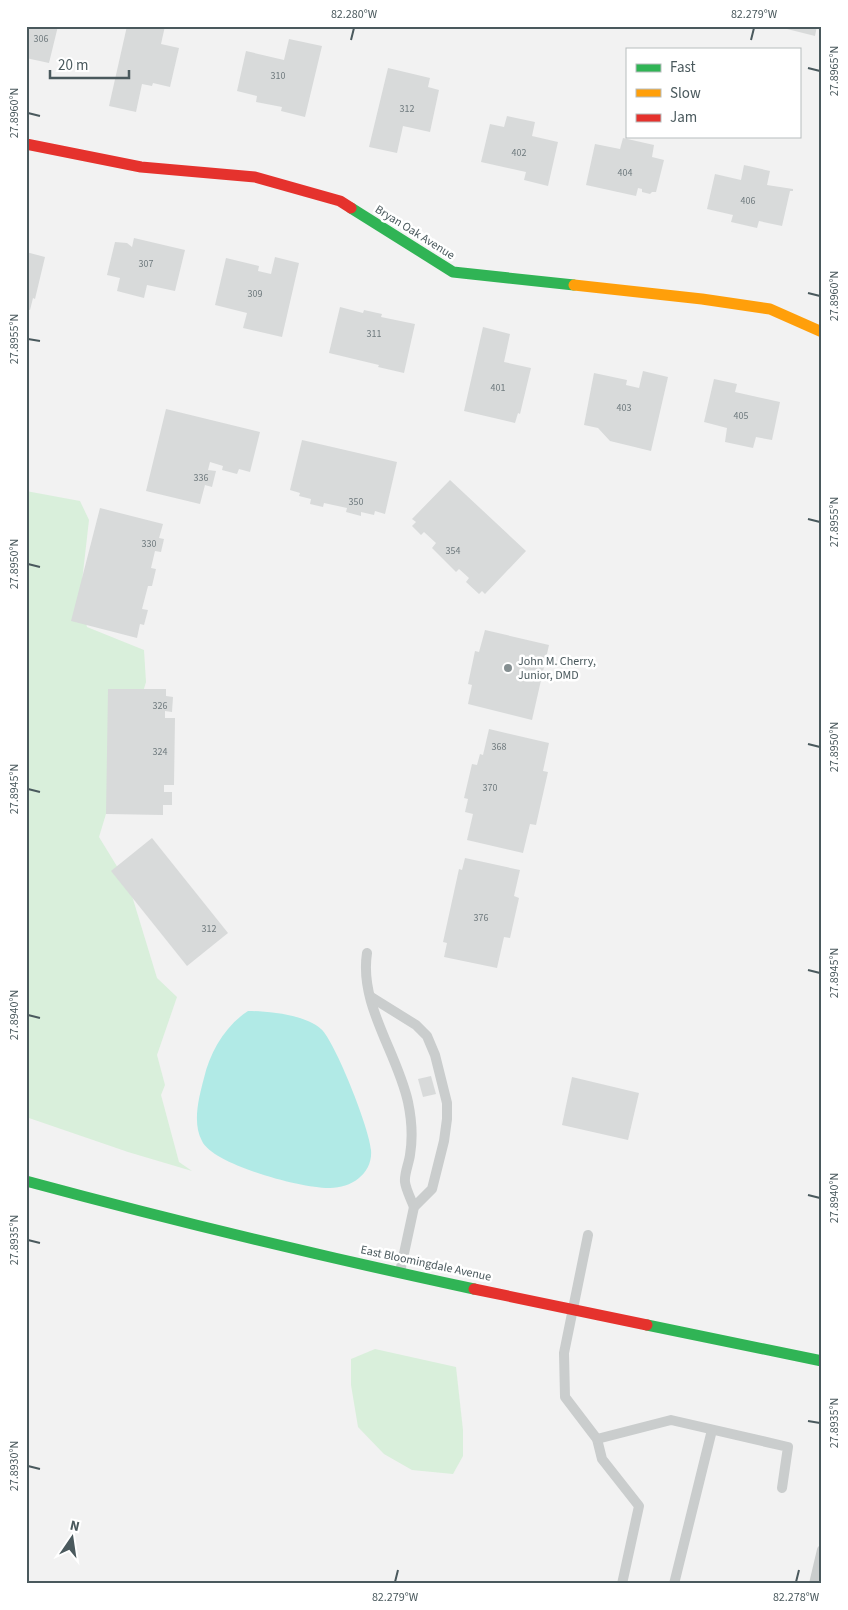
<svg xmlns="http://www.w3.org/2000/svg" width="848" height="1610" font-family="'Source Sans 3',sans-serif">
  <style>
    .green { fill: #d9efdb }
    .water { fill: #b1eae6 }
    .building { fill: #d8dada }
    .lines { fill: none; stroke-linecap: round; stroke-linejoin: round }
    .lane { stroke: #cacdcd; stroke-width: 10 }
    .fast { stroke: #30b455; stroke-width: 11 }
    .slow { stroke: #ff9f0a; stroke-width: 11 }
    .jam { stroke: #e5322d; stroke-width: 11 }
    .ticks { fill: none; stroke: #4a595d; stroke-width: 2 }
    .poi-dot { fill: #858f91; stroke: #fff; stroke-width: 2 }
    .labels { text-anchor: middle; stroke-width: 5; stroke-linejoin: round; paint-order: stroke }
    .number-label { font-size: 10px; fill: #6f7a7e }
    .street-label { font-size: 12px; fill: #4a595d; stroke: #fff }
    .poi-label { font-size: 12px; fill: #4a595d; stroke: #fff; text-anchor: start }
    .neatline { fill: none; stroke: #4a595d; stroke-width: 2 }
    .ticks-label { font-size: 12px; text-anchor: middle; fill: #4a595d }
  </style>
  <rect width="100%" height="100%" fill="#f2f2f2"/>
  <g class="green">
    <path d="M26,491L80,501L89,520L80,599L87,627L144,650L146,682L99,837L129,886L157,978L177,997L157,1055L165,1085L161,1095L179,1162L192,1171L128,1152L26,1117Z"/>
    <path d="M375,1349L456,1367L463,1430V1456L453,1474L412,1470L384,1454L358,1427L351,1385V1359Z"/>
  </g>
  <path class="water" d="M248,1011C268,1011 306,1015 321,1029C335,1041 370,1130 371,1150C373,1173 352,1188 330,1188C304,1189 213,1165 202,1141C192,1123 199,1097 204,1078C210,1052 225,1026 248,1011Z"/>
  <g class="building">
    <path d="M26,26H58L49,63L26,58L28,50L26,49Z"/>
    <path d="M127,26H165L161,44L179,48L170,87L153,83L152,86L142,84L136,112L109,106Z"/>
    <path d="M775,26H817L815,36Z"/>
    <path d="M289,39L322,46L305,117L281,111L282,107L256,102L257,96L237,91L246,51L284,60Z"/>
    <path d="M388,68L430,78L428,87L439,90L430,132L403,126L397,153L369,147Z"/>
    <path d="M507,116L535,122L532,136L558,142L548,186L524,180L526,172L481,162L490,124L504,127Z"/>
    <path d="M623,138L654,145L652,157L664,160L656,192H652L650,194L642,192V189L638,188L636,196L586,185L595,144L620,149Z"/>
    <path d="M744,165L770,171L767,185L793,189V191H790L782,226L759,221L757,228L731,222L733,215L707,209L715,174L741,180Z"/>
    <path d="M134,238L185,250L175,291L147,285L144,298L117,291L120,278L107,275L115,242L127,243L132,247Z"/>
    <path d="M26,252L45,257L35,299L33,298L30,310L26,309Z"/>
    <path d="M275,257L299,263L282,337L243,328L247,313L215,305L226,258L259,266L258,271L271,274Z"/>
    <path d="M340,307L363,313L364,310L382,314L381,317L415,324L404,373L378,367L379,365L329,353Z"/>
    <path d="M483,327L510,334L504,362L531,368L520,414L518,413L515,423L464,411Z"/>
    <path d="M643,371L668,377L651,451L610,441L598,428L584,425L594,373L627,380L626,385L639,388Z"/>
    <path d="M714,379L737,384L735,392L780,402L772,440L756,437L753,448L725,442L727,428L704,422Z"/>
    <path d="M166,409L260,432L250,472L239,469L237,474L222,470L223,466L210,462L208,470L216,471L212,487L205,485L200,504L146,491Z"/>
    <path d="M302,440L397,462L385,514L375,511L374,515L361,512V516L346,512L347,508L324,503L323,507L310,504L311,499L299,496L300,493L290,490Z"/>
    <path d="M450,480L526,551L485,594L482,591L479,594L466,582L469,578L459,569L456,572L432,548L436,543L424,532L421,535L412,526L416,522L412,519Z"/>
    <path d="M100,508L163,524L159,538L164,539L161,552L155,551L151,568L156,569L152,586H148L142,609L148,610L144,625L140,624L137,638L71,621Z"/>
    <path d="M485,630L549,645L532,720L468,704L472,685L468,684L475,651L479,652Z"/>
    <path d="M108,689H166V696L173,697L172,712L165,711V718H175L174,785H164V792H172V805H163V815L106,814Z"/>
    <path d="M489,729L549,743L543,771L548,772L536,825L530,824L523,853L467,840L473,814L465,812L468,799L464,798L472,764L477,765L480,754L483,755Z"/>
    <path d="M152,838L228,933L187,966L111,871Z"/>
    <path d="M465,858L520,870L514,896L519,898L510,938L504,937L497,968L444,957L447,943L443,942L459,869L462,870Z"/>
    <path d="M431,1076L436,1094L423,1097L418,1079Z"/>
    <path d="M572,1077L639,1093L628,1140L562,1125Z"/>
  </g>
  <g class="lines">
    <g class="lane">
      <path d="M367,953C359,1005 397,1052 408,1102C412,1121 413,1137 410,1155C409,1163 404,1174 405,1182C406,1190 411,1199 414,1207"/>
      <path d="M371,997L416,1025L427,1036L435,1055L447,1103V1119L444,1141L432,1189L414,1207L400,1272"/>
      <path d="M588,1235L564,1353L565,1397L597,1439L602,1459L639,1506L622,1584"/>
      <path d="M597,1439L671,1420L788,1447L782,1488"/>
      <path d="M674,1584L712,1430"/>
      <path d="M814,1584L822,1550"/>
    </g>
    <g class="fast">
      <path d="M351,208L453,272L574,285"/>
      <path d="M26,1181C174,1221 324,1257 474,1289"/>
      <path d="M647,1325L822,1361"/>
    </g>
    <path class="slow" d="M574,285L702,299L770,309L822,332"/>
    <g class="jam">
      <path d="M26,144L141,167L255,177L340,201L351,208"/>
      <path d="M474,1289L647,1325"/>
    </g>
  </g>
  <path class="ticks" d="M351,40L354,28M751,40L754,28M808,68L820,71M28,113L40,116M808,293L820,296M28,339L40,341M808,519L820,522M28,564L40,567M808,744L820,747M28,789L40,792M808,970L820,973M28,1015L40,1018M808,1195L820,1198M28,1240L40,1243M808,1421L820,1423M28,1466L40,1469M395,1582L398,1570M796,1582L799,1570"/>
  <circle class="poi-dot" cx="508" cy="668" r="5"/>
  <g class="labels">
    <g class="number-label">
      <text x="41" y="42">306</text>
      <text x="278" y="79">310</text>
      <text x="407" y="112">312</text>
      <text x="519" y="156">402</text>
      <text x="625" y="176">404</text>
      <text x="748" y="204">406</text>
      <text x="146" y="267">307</text>
      <text x="255" y="297">309</text>
      <text x="374" y="337">311</text>
      <text x="498" y="391">401</text>
      <text x="624" y="411">403</text>
      <text x="741" y="419">405</text>
      <text x="201" y="481">336</text>
      <text x="356" y="505">350</text>
      <text x="149" y="547">330</text>
      <text x="453" y="554">354</text>
      <text x="160" y="709">326</text>
      <text x="499" y="750">368</text>
      <text x="160" y="755">324</text>
      <text x="490" y="791">370</text>
      <text x="481" y="921">376</text>
      <text x="209" y="932">312</text>
    </g>
    <g class="street-label">
      <text transform="translate(415 232) rotate(32)" y="4">Bryan Oak Avenue</text>
      <text transform="translate(426 1263) rotate(12)" y="4">East Bloomingdale Avenue</text>
    </g>
    <g class="poi-label">
      <text x="518" y="665">John M. Cherry,<tspan x="518" dy="14">Junior, DMD</tspan></text>
    </g>
  </g>
  <rect width="848" height="1610" fill="none" stroke="#ffffff" stroke-width="55"/>
  <rect x="626" y="48" width="175" height="90" fill="#ffffff" stroke="#b7bdbe"/>
  <rect x="636" y="64" width="25" height="8" fill="#30b455" stroke="#b7bdbe"/>
  <text x="670" y="72" font-size="15" fill="#4a595d">Fast</text>
  <rect x="636" y="89" width="25" height="8" fill="#ff9f0a" stroke="#b7bdbe"/>
  <text x="670" y="98" font-size="15" fill="#4a595d">Slow</text>
  <rect x="636" y="114" width="25" height="8" fill="#e5322d" stroke="#b7bdbe"/>
  <text x="670" y="122" font-size="15" fill="#4a595d">Jam</text>
  <g transform="translate(72 1538) rotate(13)" stroke="#ffffff" stroke-width="4" paint-order="stroke">
  <path d="M0-4L9 19L0 12L-9 19Z" fill="#4a595d"/>
  <text y="-8" font-size="14" font-weight="bold" text-anchor="middle" fill="#4a595d">N</text>
  </g>
  <path d="M50 70v8h79v-8" fill="none" stroke="#4a595d" stroke-width="2.5"/>
  <text x="58" y="70" font-size="15" fill="#4a595d" stroke="#ffffff" stroke-width="4" paint-order="stroke">20 m</text>
  <rect x="28" y="28" width="792" height="1554" class="neatline"/>
  <g class="ticks-label">
    <text x="354" y="18">82.280°W</text>
    <text x="754" y="18">82.279°W</text>
    <text transform="translate(834 71) rotate(-90)" y="4">27.8965°N</text>
    <text transform="translate(14 113) rotate(-90)" y="4">27.8960°N</text>
    <text transform="translate(834 296) rotate(-90)" y="4">27.8960°N</text>
    <text transform="translate(14 339) rotate(-90)" y="4">27.8955°N</text>
    <text transform="translate(834 522) rotate(-90)" y="4">27.8955°N</text>
    <text transform="translate(14 564) rotate(-90)" y="4">27.8950°N</text>
    <text transform="translate(834 747) rotate(-90)" y="4">27.8950°N</text>
    <text transform="translate(14 789) rotate(-90)" y="4">27.8945°N</text>
    <text transform="translate(834 973) rotate(-90)" y="4">27.8945°N</text>
    <text transform="translate(14 1015) rotate(-90)" y="4">27.8940°N</text>
    <text transform="translate(834 1198) rotate(-90)" y="4">27.8940°N</text>
    <text transform="translate(14 1240) rotate(-90)" y="4">27.8935°N</text>
    <text transform="translate(834 1423) rotate(-90)" y="4">27.8935°N</text>
    <text transform="translate(14 1466) rotate(-90)" y="4">27.8930°N</text>
    <text x="395" y="1601">82.279°W</text>
    <text x="796" y="1601">82.278°W</text>
  </g>
</svg>
